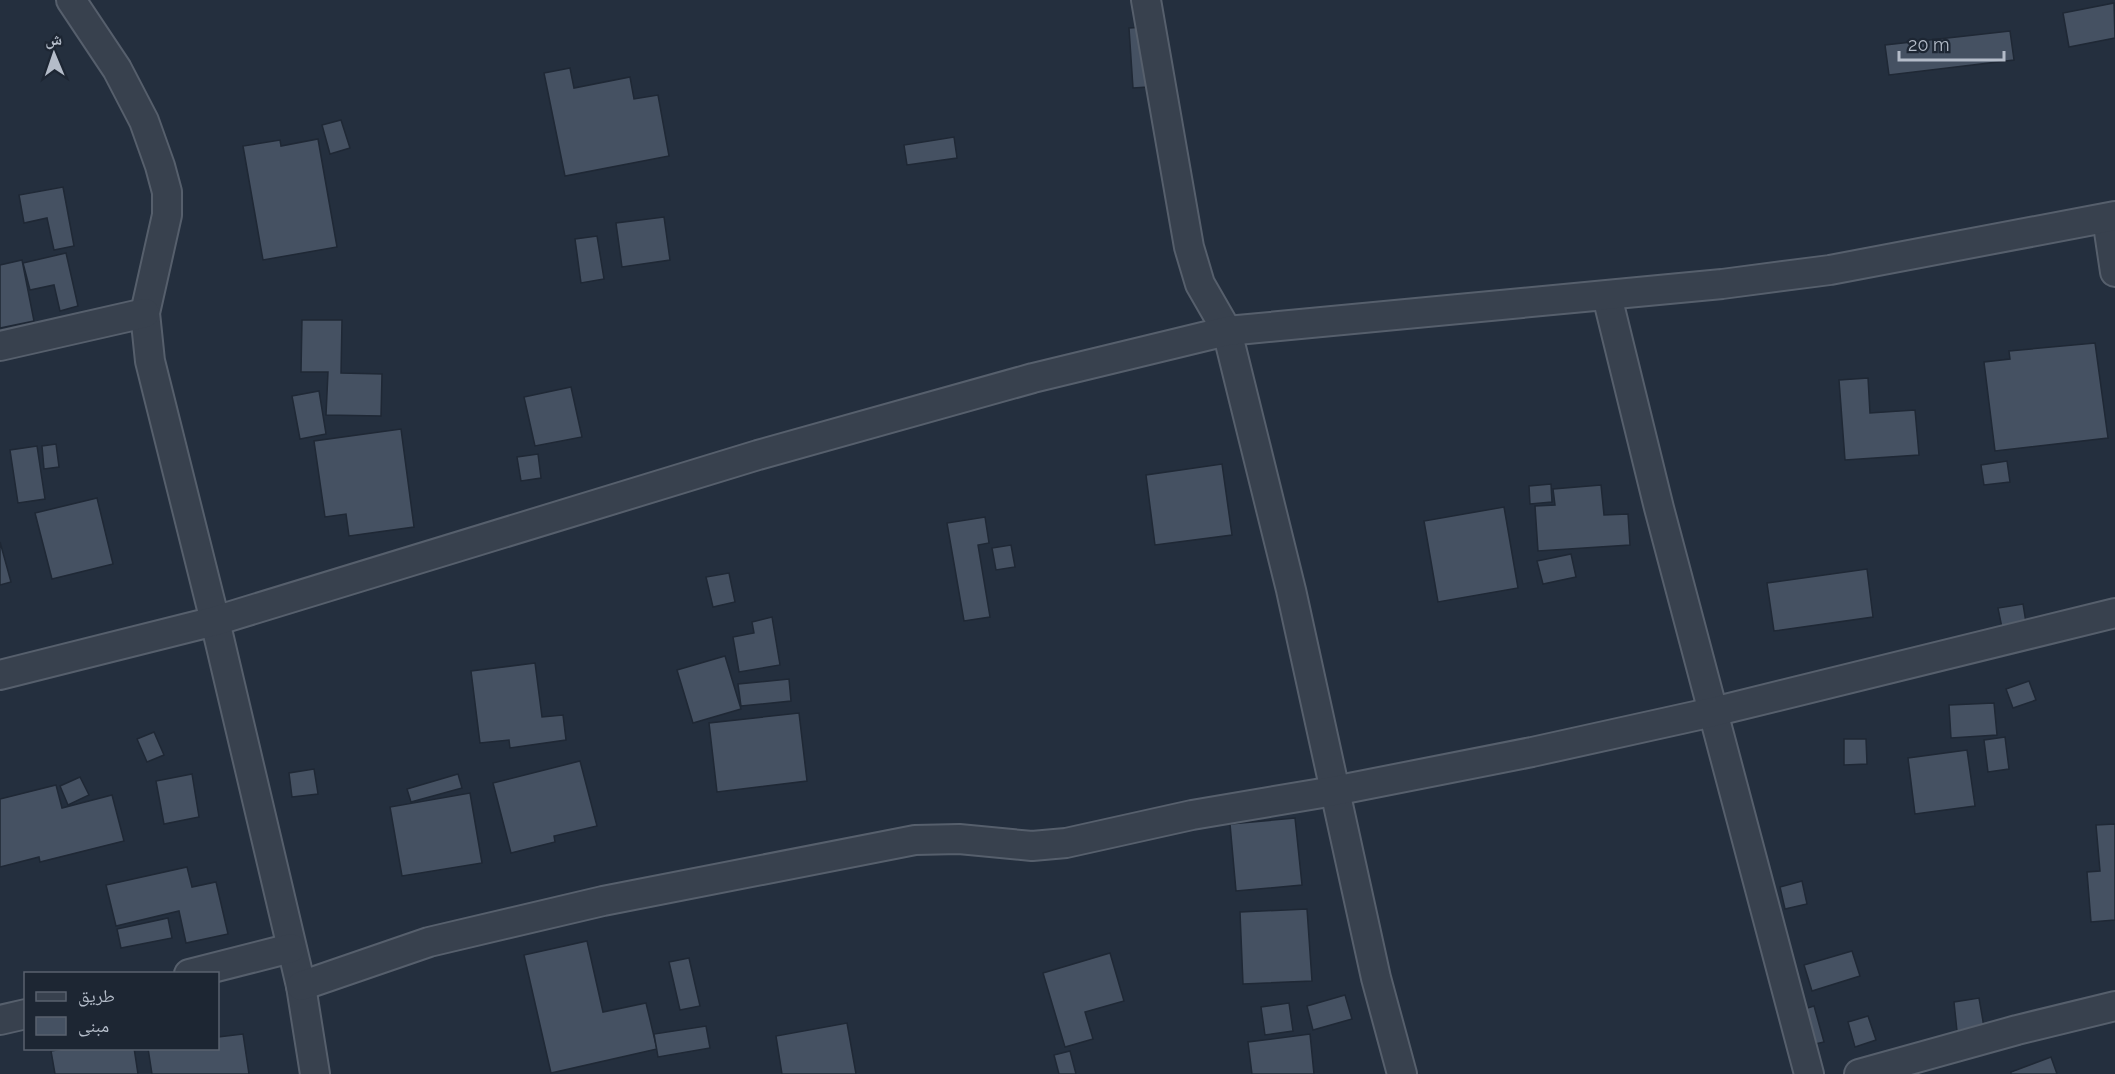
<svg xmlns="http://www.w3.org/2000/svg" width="2115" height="1074" font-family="Raleway,'Noto Naskh Arabic',sans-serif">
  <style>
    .building { fill: #455162; stroke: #1f2835; stroke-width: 1.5 }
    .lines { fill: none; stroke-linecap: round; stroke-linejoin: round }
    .street-casing { stroke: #565f6c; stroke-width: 32 }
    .street { stroke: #38414e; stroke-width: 28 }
  </style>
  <rect width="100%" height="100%" fill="#242f3e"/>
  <g class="building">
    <path d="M2114,3L2115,38L2069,47L2063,13Z"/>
    <path d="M1145,27L1148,87L1133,88L1129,28Z"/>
    <path d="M2010,31L2014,60L1889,75L1885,45Z"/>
    <path d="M570,68L574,88L630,77L634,99L658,95L669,156L565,176L544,73Z"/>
    <path d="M341,120L350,148L330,154L322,125Z"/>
    <path d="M954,137L957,158L907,165L904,145Z"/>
    <path d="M318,139L337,247L263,260L243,146L280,140L281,146Z"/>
    <path d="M63,187L74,246L54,250L47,218L24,223L19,195Z"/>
    <path d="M664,217L670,260L622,267L616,223Z"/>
    <path d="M597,236L604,279L581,283L575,239Z"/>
    <path d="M66,253L78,306L60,311L54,285L30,290L23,263Z"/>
    <path d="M22,260L34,321L0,328V265Z"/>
    <path d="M302,320H342L341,373L382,374L381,416L326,415L328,372H301Z"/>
    <path d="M2095,343L2108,438L1995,451L1984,362L2010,359L2009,351Z"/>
    <path d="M1868,378L1870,413L1915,410L1919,455L1845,460L1839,380Z"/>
    <path d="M571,387L582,437L535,446L524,397Z"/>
    <path d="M319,391L326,434L300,439L292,396Z"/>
    <path d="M401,429L414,527L349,536L346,514L325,517L314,441Z"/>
    <path d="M56,444L59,467L44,469L42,446Z"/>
    <path d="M37,446L45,499L18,503L10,450Z"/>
    <path d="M538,454L541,478L521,481L517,457Z"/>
    <path d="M2007,461L2010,482L1984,485L1981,465Z"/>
    <path d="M1222,464L1232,535L1155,545L1146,475Z"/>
    <path d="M1551,484L1552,502L1530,504L1529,486Z"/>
    <path d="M1601,485L1604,515L1628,514L1630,545L1538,551L1535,506L1555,505L1553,489Z"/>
    <path d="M97,498L113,564L52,579L35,513Z"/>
    <path d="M1504,507L1518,588L1438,602L1424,521Z"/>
    <path d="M985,517L989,543L978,545L990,617L964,621L947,523Z"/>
    <path d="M0,542L11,582L0,585Z"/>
    <path d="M1011,545L1015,567L996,570L992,548Z"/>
    <path d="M1571,554L1576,577L1543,584L1537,561Z"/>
    <path d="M1867,569L1873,617L1774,631L1767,583Z"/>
    <path d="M729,573L735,602L713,607L706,577Z"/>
    <path d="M2023,604L2027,629L2003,633L1998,608Z"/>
    <path d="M772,617L780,665L739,672L733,637L754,633L752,622Z"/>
    <path d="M725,656L741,709L693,723L677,670Z"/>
    <path d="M535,663L542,717L563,715L566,740L510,748L509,740L480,743L471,671Z"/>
    <path d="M789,679L791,701L741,706L738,684Z"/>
    <path d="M2029,681L2036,700L2013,708L2006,689Z"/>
    <path d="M1994,703L1997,735L1951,738L1949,705Z"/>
    <path d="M799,713L807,781L717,792L709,723Z"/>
    <path d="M154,732L164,755L147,762L137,739Z"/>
    <path d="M2005,737L2009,769L1988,772L1984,740Z"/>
    <path d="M1844,739H1866L1867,764L1844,765Z"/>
    <path d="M1967,750L1975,806L1915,814L1908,758Z"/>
    <path d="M580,761L597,826L554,836L555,842L511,853L493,783Z"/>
    <path d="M314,769L318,794L292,797L289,773Z"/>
    <path d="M192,774L199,817L164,824L156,781Z"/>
    <path d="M458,774L462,788L411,802L407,789Z"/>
    <path d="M80,777L89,795L68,805L60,786Z"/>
    <path d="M56,785L62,808L112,795L124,841L40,862L39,857L0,867V799Z"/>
    <path d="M470,793L482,863L402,876L390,807Z"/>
    <path d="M1295,818L1302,885L1236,891L1230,824Z"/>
    <path d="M2115,824V920L2091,922L2087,872L2100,871L2096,825Z"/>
    <path d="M187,867L192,887L216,882L228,934L186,943L179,911L116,926L106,885Z"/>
    <path d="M1802,881L1807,904L1785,909L1780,887Z"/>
    <path d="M1307,909L1312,981L1243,984L1240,912Z"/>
    <path d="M168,918L172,938L121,948L117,929Z"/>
    <path d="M587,941L603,1012L646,1003L657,1049L551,1073L524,955Z"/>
    <path d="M1852,951L1860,976L1812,991L1804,965Z"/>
    <path d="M1110,953L1124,1001L1085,1012L1093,1039L1065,1047L1043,973Z"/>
    <path d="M689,958L700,1006L680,1010L669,962Z"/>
    <path d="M1345,995L1352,1019L1313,1030L1307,1006Z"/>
    <path d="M1979,998L1984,1027L1957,1031L1954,1002Z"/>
    <path d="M1289,1003L1293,1031L1265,1035L1261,1007Z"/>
    <path d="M1814,1006L1824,1042L1811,1045L1801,1010Z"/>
    <path d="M1868,1016L1876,1040L1855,1047L1848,1022Z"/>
    <path d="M847,1023L856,1074H782L776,1036Z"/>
    <path d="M706,1026L710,1048L658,1057L654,1034Z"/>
    <path d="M243,1034L249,1074H152L148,1048H218V1037Z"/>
    <path d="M1310,1034L1314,1074H1252L1248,1042Z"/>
    <path d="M68,1048H134L138,1074H55L51,1051Z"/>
    <path d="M1070,1051L1076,1074H1059L1054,1055Z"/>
    <path d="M2051,1057L2057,1074H2011V1072Z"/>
  </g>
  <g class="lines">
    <defs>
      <g id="street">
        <path d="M71,0L117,69L144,121L160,166L167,192V215L145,313L150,361L215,621L301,986L315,1074"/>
        <path d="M1146,0L1189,247L1200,284L1227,331L1291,590L1376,978L1402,1074"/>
        <path d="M2107,218L2115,272"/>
        <path d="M1607,296L1659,508L1809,1074"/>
        <path d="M0,346L145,313"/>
        <path d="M0,675L215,621L758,455L1033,378L1227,331L1722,284L1830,270L2115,216"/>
        <path d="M189,974L291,948"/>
        <path d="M301,986L429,942L603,901L915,840L959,839L1032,846L1066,843L1192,815L1334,791L1532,752L1713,712L2115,613"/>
        <path d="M0,1020L26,1014"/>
        <path d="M1859,1074L2017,1030L2115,1006"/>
      </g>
    </defs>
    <use href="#street" class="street-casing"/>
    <use href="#street" class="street"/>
  </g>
  <rect x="24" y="972" width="195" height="78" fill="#1d2633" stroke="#59626f" stroke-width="1.5"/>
  <rect x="36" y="992" width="30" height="9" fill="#38414e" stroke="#59626f" stroke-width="1.5"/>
  <text x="78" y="1002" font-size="18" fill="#b4bcc9">طريق</text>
  <rect x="36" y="1017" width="30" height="18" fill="#455162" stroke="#59626f" stroke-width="1.5"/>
  <text x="78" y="1032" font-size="18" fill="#b4bcc9">مبنى</text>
  <g transform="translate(54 54) rotate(358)" stroke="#1d2633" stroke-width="4.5" paint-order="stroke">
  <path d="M0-4.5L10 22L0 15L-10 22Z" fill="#b4bcc9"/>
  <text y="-9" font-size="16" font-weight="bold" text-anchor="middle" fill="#b4bcc9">ش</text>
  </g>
  <path d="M1899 51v9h105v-9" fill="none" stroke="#b4bcc9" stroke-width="3"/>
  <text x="1908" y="51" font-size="18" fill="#b4bcc9" stroke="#1d2633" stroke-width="4.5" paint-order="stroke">20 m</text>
</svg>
